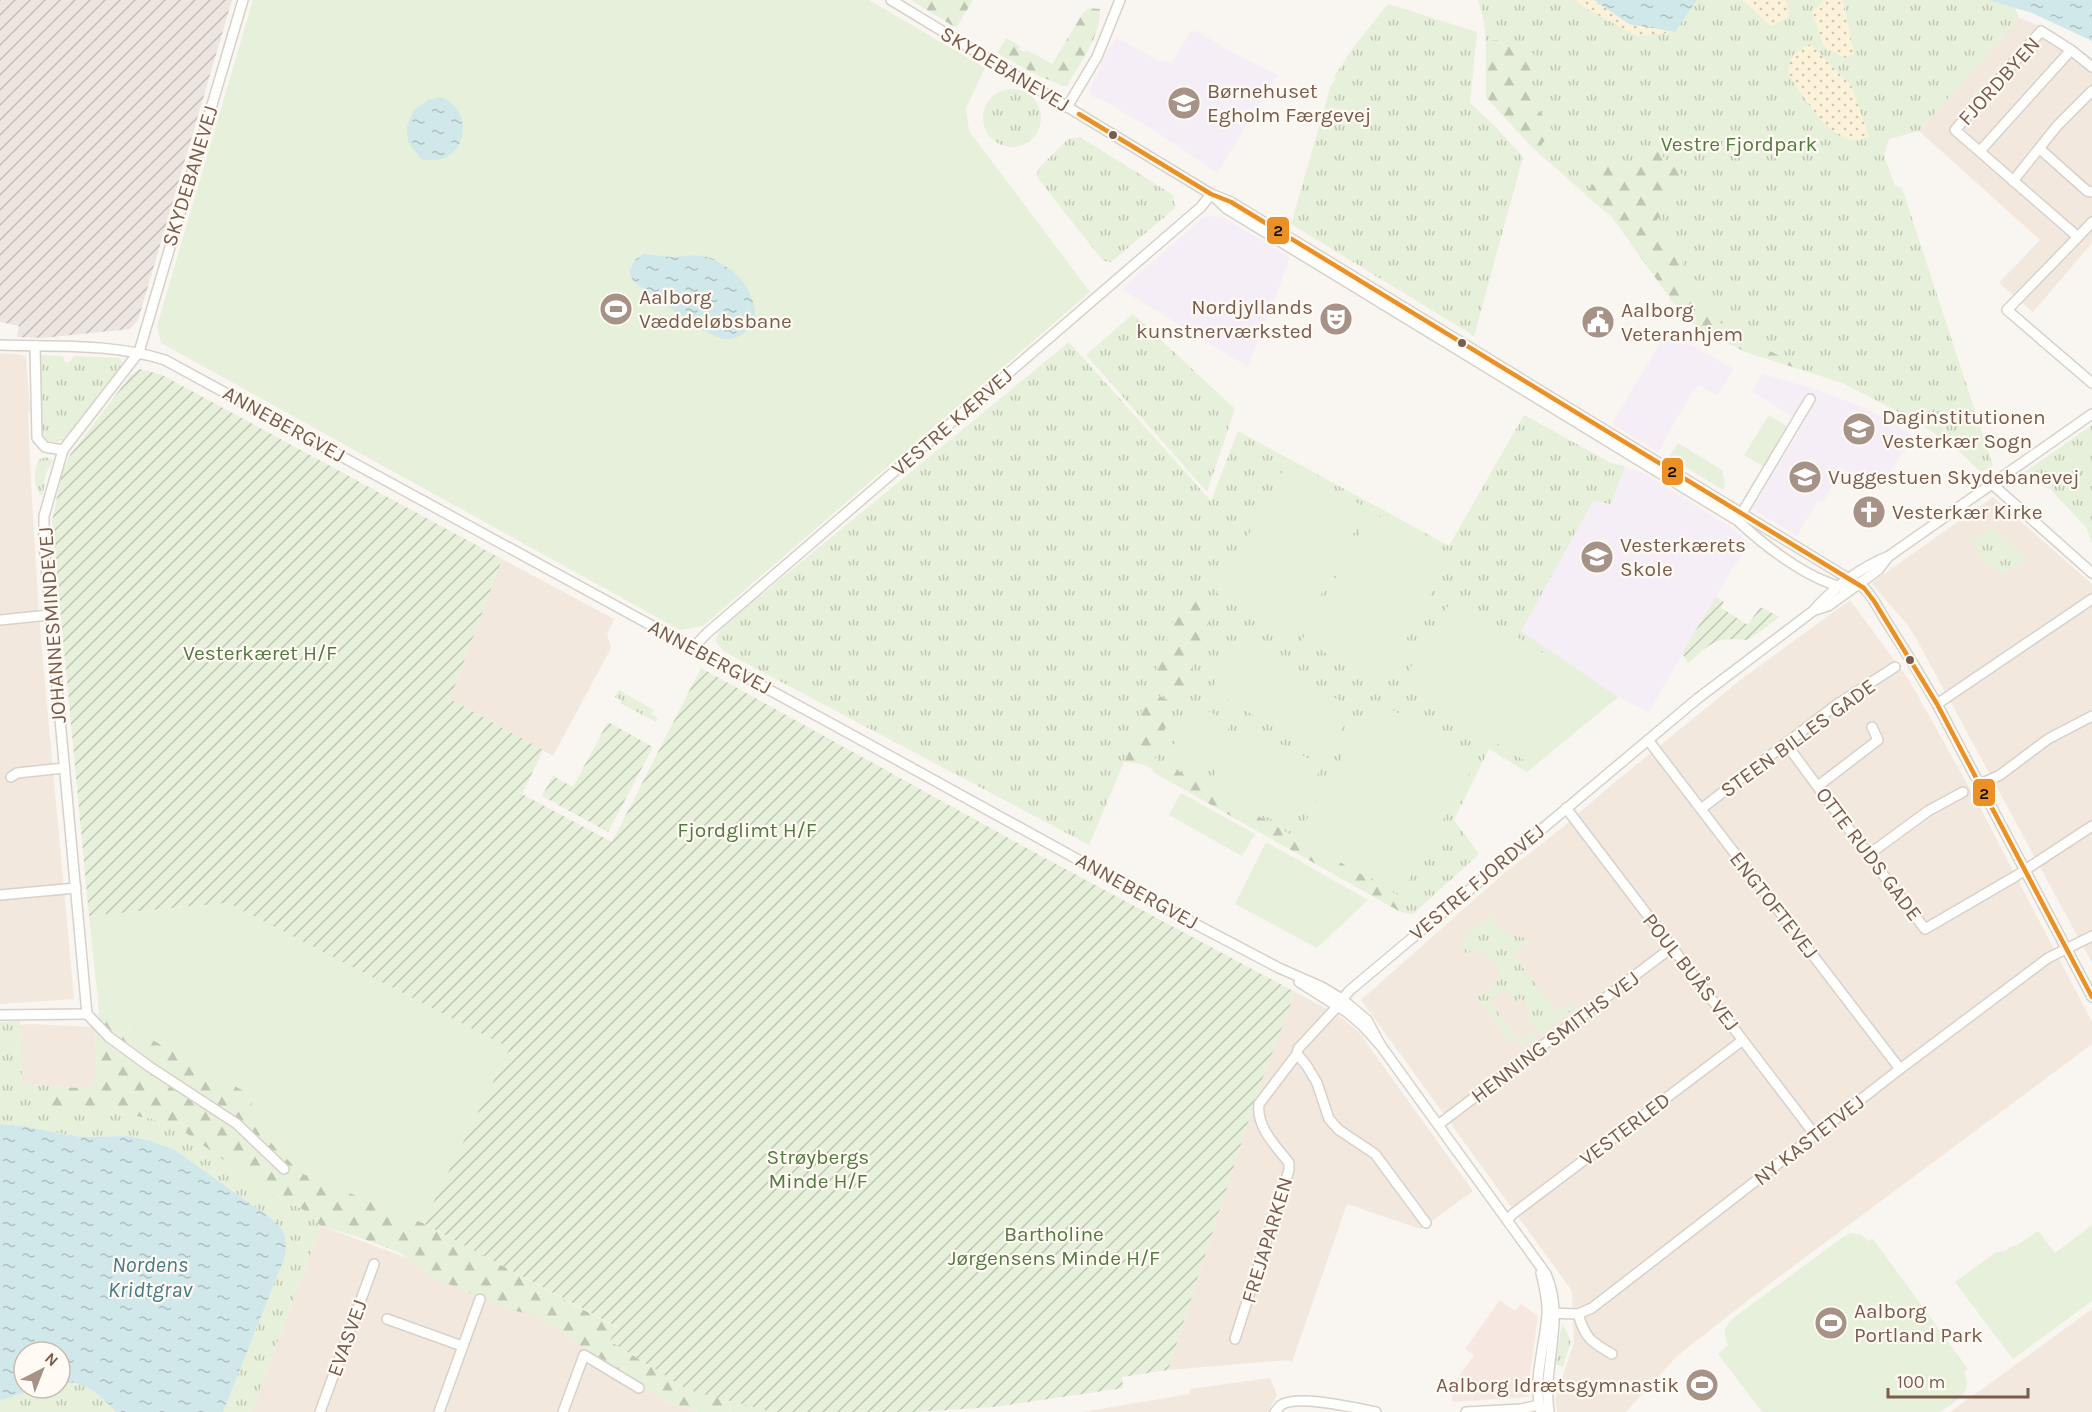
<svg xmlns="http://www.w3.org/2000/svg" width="2092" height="1412" font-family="Karla,sans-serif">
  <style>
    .residential { fill: #f2e8de }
    .commercial { fill: #f6e8e1 }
    .industrial { fill: url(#industrial-furrows) }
    .education { fill: #f6eef6 }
    .grass { fill: url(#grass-tufts) }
    .forest { fill: url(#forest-firs) }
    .sand { fill: url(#sand-dots) }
    .garden { fill: url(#garden-furrows) }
    .pitch { fill: #e7f0db }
    .water { fill: url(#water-ripples) }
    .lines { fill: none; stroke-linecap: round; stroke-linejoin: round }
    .minor-casing { stroke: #d7d1cb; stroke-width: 12 }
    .minor { stroke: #fefefd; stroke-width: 9 }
    .bus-1-casing { stroke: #fffaf3; stroke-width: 9 }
    .bus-1 { stroke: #eb9024; stroke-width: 4.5 }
    .bus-dot { fill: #7a5c4d; stroke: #fffaf3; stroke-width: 2 }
    .labels { text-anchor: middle; stroke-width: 4.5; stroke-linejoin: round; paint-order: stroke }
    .street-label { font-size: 21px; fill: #7a5c4d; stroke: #fffaf3 }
    .poi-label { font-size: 21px; fill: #7a5c4d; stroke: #fffaf3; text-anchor: start }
    .park-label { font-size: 21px; fill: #537a41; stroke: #fffaf3 }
    .water-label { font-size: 22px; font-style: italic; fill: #437c86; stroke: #fffaf3 }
    .line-badge { stroke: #fffaf3; stroke-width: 2 }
    .pale-badge-label { font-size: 16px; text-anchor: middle; font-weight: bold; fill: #111 }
  </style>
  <defs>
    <pattern id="industrial-furrows" width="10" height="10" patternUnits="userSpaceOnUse" patternTransform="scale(1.5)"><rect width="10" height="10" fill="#ede5e0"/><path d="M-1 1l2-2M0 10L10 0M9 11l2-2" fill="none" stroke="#c5bdb8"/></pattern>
    <pattern id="grass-tufts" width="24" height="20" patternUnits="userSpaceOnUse" patternTransform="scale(1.5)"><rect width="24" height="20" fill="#e7f0db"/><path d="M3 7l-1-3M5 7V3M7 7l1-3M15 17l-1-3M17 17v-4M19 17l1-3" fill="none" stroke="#c0c6b4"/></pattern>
    <pattern id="forest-firs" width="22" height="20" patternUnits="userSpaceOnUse" patternTransform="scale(1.5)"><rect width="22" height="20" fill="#e7f0db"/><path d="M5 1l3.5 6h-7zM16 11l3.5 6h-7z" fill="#c0c6b4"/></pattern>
    <pattern id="sand-dots" width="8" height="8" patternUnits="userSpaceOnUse" patternTransform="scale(1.5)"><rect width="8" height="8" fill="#fbf2d9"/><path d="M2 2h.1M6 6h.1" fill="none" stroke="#d0c7b2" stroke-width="1.8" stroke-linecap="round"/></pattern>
    <pattern id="garden-furrows" width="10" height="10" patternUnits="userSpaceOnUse" patternTransform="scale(1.5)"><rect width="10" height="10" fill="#e7f0db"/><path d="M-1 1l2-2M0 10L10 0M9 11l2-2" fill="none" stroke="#c0c6b4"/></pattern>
    <pattern id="water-ripples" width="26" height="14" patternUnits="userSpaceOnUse" patternTransform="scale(1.5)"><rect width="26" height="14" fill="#d0e8ea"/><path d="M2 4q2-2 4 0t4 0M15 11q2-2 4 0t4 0" fill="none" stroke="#aebfc0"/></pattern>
  </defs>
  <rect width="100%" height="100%" fill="#f9f5f0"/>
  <g class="residential">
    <path d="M2019,18L2051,30L2092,58V243L2033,312L1999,283L2040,240L1919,131Z"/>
    <path d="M0,353L22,355L26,357L30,411L28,412L31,483L40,629L74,999L0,1004Z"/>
    <path d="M1993,497L2092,584V963L1917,640L1906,623L1871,583Z"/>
    <path d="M502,559L614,619L607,634L611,648L553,756L450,699Z"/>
    <path d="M1850,600L1909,680L1974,796L2092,1022V1044L1760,1291L1677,1356L1626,1412H1557L1555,1400L1574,1342L1572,1291L1361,1000L1503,874L1563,827L1609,787L1743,678Z"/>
    <path d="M1295,992L1338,1015L1358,1031L1473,1191L1421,1229L1347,1204L1292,1362L1287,1360L1168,1370L1258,1091Z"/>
    <path d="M30,1024L95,1027L97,1076L88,1089L22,1083L20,1025Z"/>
    <path d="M321,1226L432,1267L534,1309L669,1403L698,1412H251Z"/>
    <path d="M2092,1309V1412H1950L1992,1382Z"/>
    <path d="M1270,1378L1277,1395L1268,1412H1082L1190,1394V1389Z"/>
  </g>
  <path class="commercial" d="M1500,1300L1515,1311L1521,1304L1538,1316L1529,1382V1397L1452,1402V1386L1474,1355L1465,1349Z"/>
  <path class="industrial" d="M0,0H232L138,320L130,329L43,338L17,337L19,326L0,322Z"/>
  <g class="education">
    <path d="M1197,31L1226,49L1278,75L1217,173L1158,133L1099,98L1098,99L1092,96L1089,91L1109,48L1117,38L1157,60L1172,62L1190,32Z"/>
    <path d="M1212,216L1223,217L1288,256L1289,261L1248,367L1121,289L1204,217Z"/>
    <path d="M1667,332L1734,369L1717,396L1699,385L1697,389L1694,388L1658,452L1612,424Z"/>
    <path d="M1762,374L1808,387L1855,404L1889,420L1913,436L1879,490L1843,469L1822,503L1818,501L1797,536L1752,509L1804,423L1752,392Z"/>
    <path d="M1524,415L1611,463L1644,473L1729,526L1750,544L1733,568L1649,712L1618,697L1520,631Z"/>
  </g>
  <g class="grass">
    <path d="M1478,0H1989L2015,7L2019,18L1919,131L1889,139L1884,155L1895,186L1902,188L1993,466L1981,472L1960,452L1920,423L1842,383L1746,352L1702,331L1675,305L1612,217L1536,151L1486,97C1486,66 1489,30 1478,0Z"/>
    <path d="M1388,4L1477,32L1470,103L1493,124L1523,157L1474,336L1291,224L1331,85L1336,79L1334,77L1353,48Z"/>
    <circle cx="1012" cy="118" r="29"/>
    <path d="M1080,137L1173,195L1175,208L1111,262L1103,261L1037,177L1038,169L1068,139Z"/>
    <path d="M1133,314L1235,409L1207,492L1086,355Z"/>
    <path d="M1069,342L1211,501L1238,431L1449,546L1524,415L1611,463L1625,466L1611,504L1593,501L1521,631L1618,697L1527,772L1489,749L1454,820L1479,854L1412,915L1399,911L1155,773C1149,763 1135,763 1124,762L1089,845L723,651L715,640L722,627Z"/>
    <path d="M39,355L63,356L65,362L69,363L74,356L120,358L123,364L121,369L66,439L55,442L47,441L41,433Z"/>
    <path d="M2092,425V544L2086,527L2049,488L2019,476Z"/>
    <path d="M46,457L53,461L46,473L43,494L40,495C33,485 34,472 38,460Z"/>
    <path d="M1992,528L2026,559L2004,573L1986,563L1971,542Z"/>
    <path d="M619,690L654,710L651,714L658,718L656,722L620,703L621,700L615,697Z"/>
    <path d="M1494,913C1492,933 1513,935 1529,939L1530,941L1513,955L1557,1012L1570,1003L1574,1008L1540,1034L1535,1027L1540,1023L1538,1020L1532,1024L1527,1017L1532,1013L1521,998L1516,1002L1506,989L1503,990L1489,1001L1520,1041L1533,1031L1538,1036L1522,1047L1516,1039L1510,1043L1473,993L1480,995C1491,991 1499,983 1500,971C1494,957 1481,948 1465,953L1463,938Z"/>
    <path d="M20,1021L22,1083L54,1086V1094L41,1101L90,1113L106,1110L172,1123L270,1193L304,1210L321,1226L251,1412H223L284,1259L276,1222L175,1150L151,1141L127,1136L81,1137L22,1126L0,1124V1022Z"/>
    <path d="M1562,1323L1571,1341L1563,1367L1555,1364Z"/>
    <path d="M60,1382C86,1381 99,1394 116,1412H0V1401L36,1388H60Z"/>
  </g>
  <g class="forest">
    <path d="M911,0H973L956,28Z"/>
    <path d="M1089,8L1100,9C1101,36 1080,63 1067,86H1063L1035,74L997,53L1006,38L1020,46L1019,49L1025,52L1027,50L1052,64L1083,13Z"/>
    <path d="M1511,37L1535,55L1525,90L1553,131L1536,151L1486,97V42Z"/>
    <path d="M1655,149L1685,177L1655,223L1682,258L1683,281L1728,331L1799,365L1796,368L1746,352L1702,331L1675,305L1612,217L1585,195L1611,159L1621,167Z"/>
    <path d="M1194,596L1216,604L1182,696L1151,684L1180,602L1189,606Z"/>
    <path d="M1153,693L1174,703L1155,758L1405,899L1399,911L1155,773C1150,763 1135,763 1125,761L1147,695Z"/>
    <path d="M99,1010L253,1096L301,1173L423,1223L617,1328L610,1341L688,1390L773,1412H698L670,1403L630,1380L535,1314L531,1315L509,1309L431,1277L401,1253L361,1238L321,1226L304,1210L270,1193L172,1123L106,1110L90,1113L59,1111L40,1101L54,1094V1086L88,1089L97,1076L95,1027Z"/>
  </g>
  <g class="sand">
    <path d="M1574,0H1594L1629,24L1675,32L1637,36L1585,8Z"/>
    <path d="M1742,0H1785L1787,2L1789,17L1771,26Z"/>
    <path d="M1825,0H1843L1854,54L1844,58L1824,47L1812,12Z"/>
    <path d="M1811,44L1852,87L1869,137C1864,138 1857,141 1851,140C1826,136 1802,94 1788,74C1790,54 1794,52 1811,44Z"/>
  </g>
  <g class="garden">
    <path d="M140,369L162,375L502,559L450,699L543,750L522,794L612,842L701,668L1043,857L1295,992L1258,1091L1168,1370L1122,1377L1123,1388L994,1407L914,1412H773L688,1390L610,1341L617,1327L423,1223L509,1048L228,903L89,916L52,521L62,473L70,455L131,375Z"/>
    <path d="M1716,597L1724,602L1721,608L1748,625L1760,607L1780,617L1748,640C1714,637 1713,642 1688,663L1682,653Z"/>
    <path d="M608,722L653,747L608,832L542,796L553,776L573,787Z"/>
  </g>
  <g class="pitch">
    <path d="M253,0H869L985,68L966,108L969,131L1090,292L703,626L680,630L161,343L157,326Z"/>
    <path d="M1769,415L1788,427L1764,467L1744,455Z"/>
    <path d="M1678,443L1722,470L1725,485L1723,490L1669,457Z"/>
    <path d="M1286,465L1367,508L1298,637L1217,593Z"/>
    <path d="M1371,512L1451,555L1383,683L1302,640Z"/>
    <path d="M1453,598L1617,698L1534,766L1400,685Z"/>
    <path d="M1239,642L1354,709L1325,758L1211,690Z"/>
    <path d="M1375,700L1478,759L1400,895L1303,839L1301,829Z"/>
    <path d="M1196,704L1231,724L1204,773L1169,753Z"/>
    <path d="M1242,723L1322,766L1289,829L1209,786Z"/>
    <path d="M1181,793L1255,834L1242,856L1169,815Z"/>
    <path d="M1266,842L1368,900L1317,948L1235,904Z"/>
    <path d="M228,903L510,1048L423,1223L301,1173L248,1120L253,1096L99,1010L89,916Z"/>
    <path d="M2092,1225V1301L2013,1359L1955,1282L1996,1252L2005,1251L2012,1246L2017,1245L2037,1232H2039L2055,1253Z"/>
    <path d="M1851,1233L1862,1235L1868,1241L1873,1239L1968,1369L1964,1372C1974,1393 1956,1401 1940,1412H1762L1718,1354L1728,1345C1723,1334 1724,1328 1732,1319L1843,1237Z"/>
  </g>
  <g class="water">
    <path d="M1594,0H1697L1675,32L1629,24Z"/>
    <path d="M1989,0H2092V41L2032,13Z"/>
    <path d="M441,97C478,111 466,170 421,159L408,142L407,127L414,110L428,100Z"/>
    <path d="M643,254C652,255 662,256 671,257C686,257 701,252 715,260C722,264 732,270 738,276C750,289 765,318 746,332C741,336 733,340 725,339C705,337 652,294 633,281L629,271L635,260Z"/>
    <path d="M0,1124L22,1126L81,1137L127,1136L151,1141L175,1150L276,1222C287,1234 287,1243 284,1259L223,1412H116C99,1394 86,1381 60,1382V1352H24V1388H36L0,1401Z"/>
  </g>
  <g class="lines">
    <defs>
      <g id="minor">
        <path d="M243,0L139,352L63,450L44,516V544L87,1014L109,1037L150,1067L237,1124L284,1169"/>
        <path d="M891,0L1211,194L1227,209L1738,521C1766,547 1812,583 1851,589"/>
        <path d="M2092,67L2071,50L2041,31L1955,130L2078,237L2007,310L2092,383"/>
        <path d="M1067,107L1097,57L1120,0"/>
        <path d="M2040,149L2087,191L2092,192"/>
        <path d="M1980,151L2071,50"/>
        <path d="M2013,181L2057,126L2092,91"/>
        <path d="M1211,194L1231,202L1864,588C1875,599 1879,611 1888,624C1905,650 1921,676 1937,704L2092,997"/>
        <path d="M2078,237L2092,222"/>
        <path d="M0,345C56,347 111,343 165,360L832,724L1182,917L1279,968L1322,987L1342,999L1367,1020L1381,1046"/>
        <path d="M35,346L37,438L45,447L63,450"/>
        <path d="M1992,484L2092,573"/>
        <path d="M1739,518L1810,399"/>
        <path d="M1815,610L1828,606L1835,601L1878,570L1888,557"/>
        <path d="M0,620L49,615"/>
        <path d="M693,648L706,634L1201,207L1211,194"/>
        <path d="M1937,704L2092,599"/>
        <path d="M1648,740L1900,1069"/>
        <path d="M1787,745L1868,855L1925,929L2016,876L2092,826"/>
        <path d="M11,777L17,773L64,768"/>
        <path d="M1980,784L2000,775L2048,739L2092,716"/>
        <path d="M1818,786L1878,740L1872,727"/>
        <path d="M1566,808L1815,1135"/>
        <path d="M1701,809L1836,705L1895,667"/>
        <path d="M1868,855L1928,811L1963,792"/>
        <path d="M0,895L76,888"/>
        <path d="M1299,982L1348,1013L1362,1025L1381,1046L1546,1274C1566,1320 1542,1364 1549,1412"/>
        <path d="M0,1015L87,1014"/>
        <path d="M1297,1054L1307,1066L1317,1083L1329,1119L1339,1130L1375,1154L1426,1223"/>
        <path d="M1438,1125L1671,948"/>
        <path d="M1507,1220L1514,1213L1743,1040"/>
        <path d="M1548,1313L1578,1314L1592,1308L1900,1069L2048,958L2092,936"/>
        <path d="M1578,1314C1585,1338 1591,1342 1612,1354"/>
        <path d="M387,1319L462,1346"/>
        <path d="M1235,1339L1289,1170V1163C1276,1146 1256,1127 1259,1104L1297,1054L1298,1049L1334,1010L1349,991L1697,699L1813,611C1833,588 1861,567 1889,556L2092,414"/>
        <path d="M320,1412L374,1264"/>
        <path d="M439,1412L480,1299"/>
        <path d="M563,1412L584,1355L639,1388"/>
        <path d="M1275,1412C1276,1411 1280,1406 1281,1405C1298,1394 1355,1408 1376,1412"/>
        <path d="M1466,1412L1521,1409L1539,1405"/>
        <path d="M1541,1412C1532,1380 1545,1347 1547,1314C1548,1300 1544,1286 1541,1273"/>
      </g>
    </defs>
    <use href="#minor" class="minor-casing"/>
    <use href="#minor" class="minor"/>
    <defs>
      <path id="bus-1" d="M1079,114L1211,194L1231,202L1864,588L1874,601L1937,704L2092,997"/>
    </defs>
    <use href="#bus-1" class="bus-1-casing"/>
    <use href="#bus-1" class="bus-1"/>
  </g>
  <defs>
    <symbol id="school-disc" viewBox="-11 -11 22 22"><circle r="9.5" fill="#a69286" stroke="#fffaf3"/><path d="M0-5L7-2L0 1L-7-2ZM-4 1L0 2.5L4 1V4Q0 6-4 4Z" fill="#fff"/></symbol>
    <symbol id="stadium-disc" viewBox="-11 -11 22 22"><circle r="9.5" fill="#a69286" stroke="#fffaf3"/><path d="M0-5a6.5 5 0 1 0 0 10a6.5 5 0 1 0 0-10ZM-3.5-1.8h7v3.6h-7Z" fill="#fff"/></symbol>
    <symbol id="theatre-disc" viewBox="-11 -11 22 22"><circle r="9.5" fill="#a69286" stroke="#fffaf3"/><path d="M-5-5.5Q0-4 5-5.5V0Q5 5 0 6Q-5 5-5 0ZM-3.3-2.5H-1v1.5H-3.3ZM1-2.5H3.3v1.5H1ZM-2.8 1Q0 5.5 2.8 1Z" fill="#fff"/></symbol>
    <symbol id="civic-disc" viewBox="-11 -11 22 22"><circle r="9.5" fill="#a69286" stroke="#fffaf3"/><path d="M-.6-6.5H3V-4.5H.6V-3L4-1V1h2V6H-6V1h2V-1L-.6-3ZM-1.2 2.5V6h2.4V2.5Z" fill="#fff"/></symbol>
    <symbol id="church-disc" viewBox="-11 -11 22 22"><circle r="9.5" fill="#a69286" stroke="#fffaf3"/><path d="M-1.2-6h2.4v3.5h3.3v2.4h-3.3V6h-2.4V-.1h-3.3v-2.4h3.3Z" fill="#fff"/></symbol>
  </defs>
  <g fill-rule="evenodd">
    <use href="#school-disc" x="1165" y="84" width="38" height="38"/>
    <use href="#stadium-disc" x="597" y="290" width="38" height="38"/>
    <use href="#theatre-disc" x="1317" y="300" width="38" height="38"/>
    <use href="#civic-disc" x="1579" y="303" width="38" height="38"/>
    <use href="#school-disc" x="1840" y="410" width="38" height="38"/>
    <use href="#school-disc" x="1786" y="458" width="38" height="38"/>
    <use href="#church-disc" x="1850" y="493" width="38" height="38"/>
    <use href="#school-disc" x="1578" y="538" width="38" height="38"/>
    <use href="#stadium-disc" x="1812" y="1304" width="38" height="38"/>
    <use href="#stadium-disc" x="1683" y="1366" width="38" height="38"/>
  </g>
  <g class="bus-dot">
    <circle cx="1113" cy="135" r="5"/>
    <circle cx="1462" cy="343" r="5"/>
    <circle cx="1910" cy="660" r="5"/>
  </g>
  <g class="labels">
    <g class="street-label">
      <text transform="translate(1005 69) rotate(31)" y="7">SKYDEBANEVEJ</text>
      <text transform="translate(1999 81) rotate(-48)" y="7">FJORDBYEN</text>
      <text transform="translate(190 176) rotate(-73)" y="7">SKYDEBANEVEJ</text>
      <text transform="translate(952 422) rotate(-41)" y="7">VESTRE KÆRVEJ</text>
      <text transform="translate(284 424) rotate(29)" y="7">ANNEBERGVEJ</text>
      <text transform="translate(52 625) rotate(-94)" y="7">JOHANNESMINDEVEJ</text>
      <text transform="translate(710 657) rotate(28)" y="7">ANNEBERGVEJ</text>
      <text transform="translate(1798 738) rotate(-36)" y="7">STEEN BILLES GADE</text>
      <text transform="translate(1869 854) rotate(53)" y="7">OTTE RUDS GADE</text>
      <text transform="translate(1477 882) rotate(-40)" y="7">VESTRE FJORDVEJ</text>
      <text transform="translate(1137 891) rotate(29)" y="7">ANNEBERGVEJ</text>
      <text transform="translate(1774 905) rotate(52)" y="7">ENGTOFTEVEJ</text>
      <text transform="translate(1691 972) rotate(52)" y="7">POUL BUÅS VEJ</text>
      <text transform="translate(1555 1037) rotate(-37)" y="7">HENNING SMITHS VEJ</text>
      <text transform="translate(1625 1129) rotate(-37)" y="7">VESTERLED</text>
      <text transform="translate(1809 1140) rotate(-38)" y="7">NY KASTETVEJ</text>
      <text transform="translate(1267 1240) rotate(-73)" y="7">FREJAPARKEN</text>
      <text transform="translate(347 1338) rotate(-70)" y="7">EVASVEJ</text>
    </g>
    <g class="poi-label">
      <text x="1207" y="98">Børnehuset<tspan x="1207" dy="24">Egholm Færgevej</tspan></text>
      <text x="639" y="304">Aalborg<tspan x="639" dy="24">Væddeløbsbane</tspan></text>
      <text x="1313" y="314" text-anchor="end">Nordjyllands<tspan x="1313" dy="24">kunstnerværksted</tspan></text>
      <text x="1621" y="317">Aalborg<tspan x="1621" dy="24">Veteranhjem</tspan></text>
      <text x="1882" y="424">Daginstitutionen<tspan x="1882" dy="24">Vesterkær Sogn</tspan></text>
      <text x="1828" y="484">Vuggestuen Skydebanevej</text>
      <text x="1892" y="519">Vesterkær Kirke</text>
      <text x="1620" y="552">Vesterkærets<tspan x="1620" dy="24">Skole</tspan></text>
      <text x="1854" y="1318">Aalborg<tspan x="1854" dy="24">Portland Park</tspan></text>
      <text x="1679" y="1392" text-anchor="end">Aalborg Idrætsgymnastik</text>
    </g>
    <g class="park-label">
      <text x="1739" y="151">Vestre Fjordpark</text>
      <text x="260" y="660">Vesterkæret H/F</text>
      <text x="747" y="837">Fjordglimt H/F</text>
      <text x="818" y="1164">Strøybergs<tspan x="818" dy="24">Minde H/F</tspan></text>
      <text x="1054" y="1241">Bartholine<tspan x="1054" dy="24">Jørgensens Minde H/F</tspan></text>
    </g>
    <g class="water-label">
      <text x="150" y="1272">Nordens<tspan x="150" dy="25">Kridtgrav</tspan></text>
    </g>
  </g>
  <g class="line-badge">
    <rect x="1266" y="216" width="24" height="29" rx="6" fill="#eb9024"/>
    <rect x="1661" y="457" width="23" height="29" rx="6" fill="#eb9024"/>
    <rect x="1972" y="778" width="24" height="29" rx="6" fill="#eb9024"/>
  </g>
  <g class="pale-badge-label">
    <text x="1278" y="236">2</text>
    <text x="1672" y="477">2</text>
    <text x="1984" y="799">2</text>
  </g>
  <g transform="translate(42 1370) rotate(42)"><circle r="28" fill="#fffaf3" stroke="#cabbb1" stroke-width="1.5"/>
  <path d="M0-4.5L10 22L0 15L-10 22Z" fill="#a69286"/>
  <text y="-9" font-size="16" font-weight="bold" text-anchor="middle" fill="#7a5c4d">N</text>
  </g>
  <path d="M1888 1388v9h140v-9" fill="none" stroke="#7a5c4d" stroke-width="3"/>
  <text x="1897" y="1388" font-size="18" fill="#7a5c4d" stroke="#fffaf3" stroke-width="4.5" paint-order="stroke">100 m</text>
</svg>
